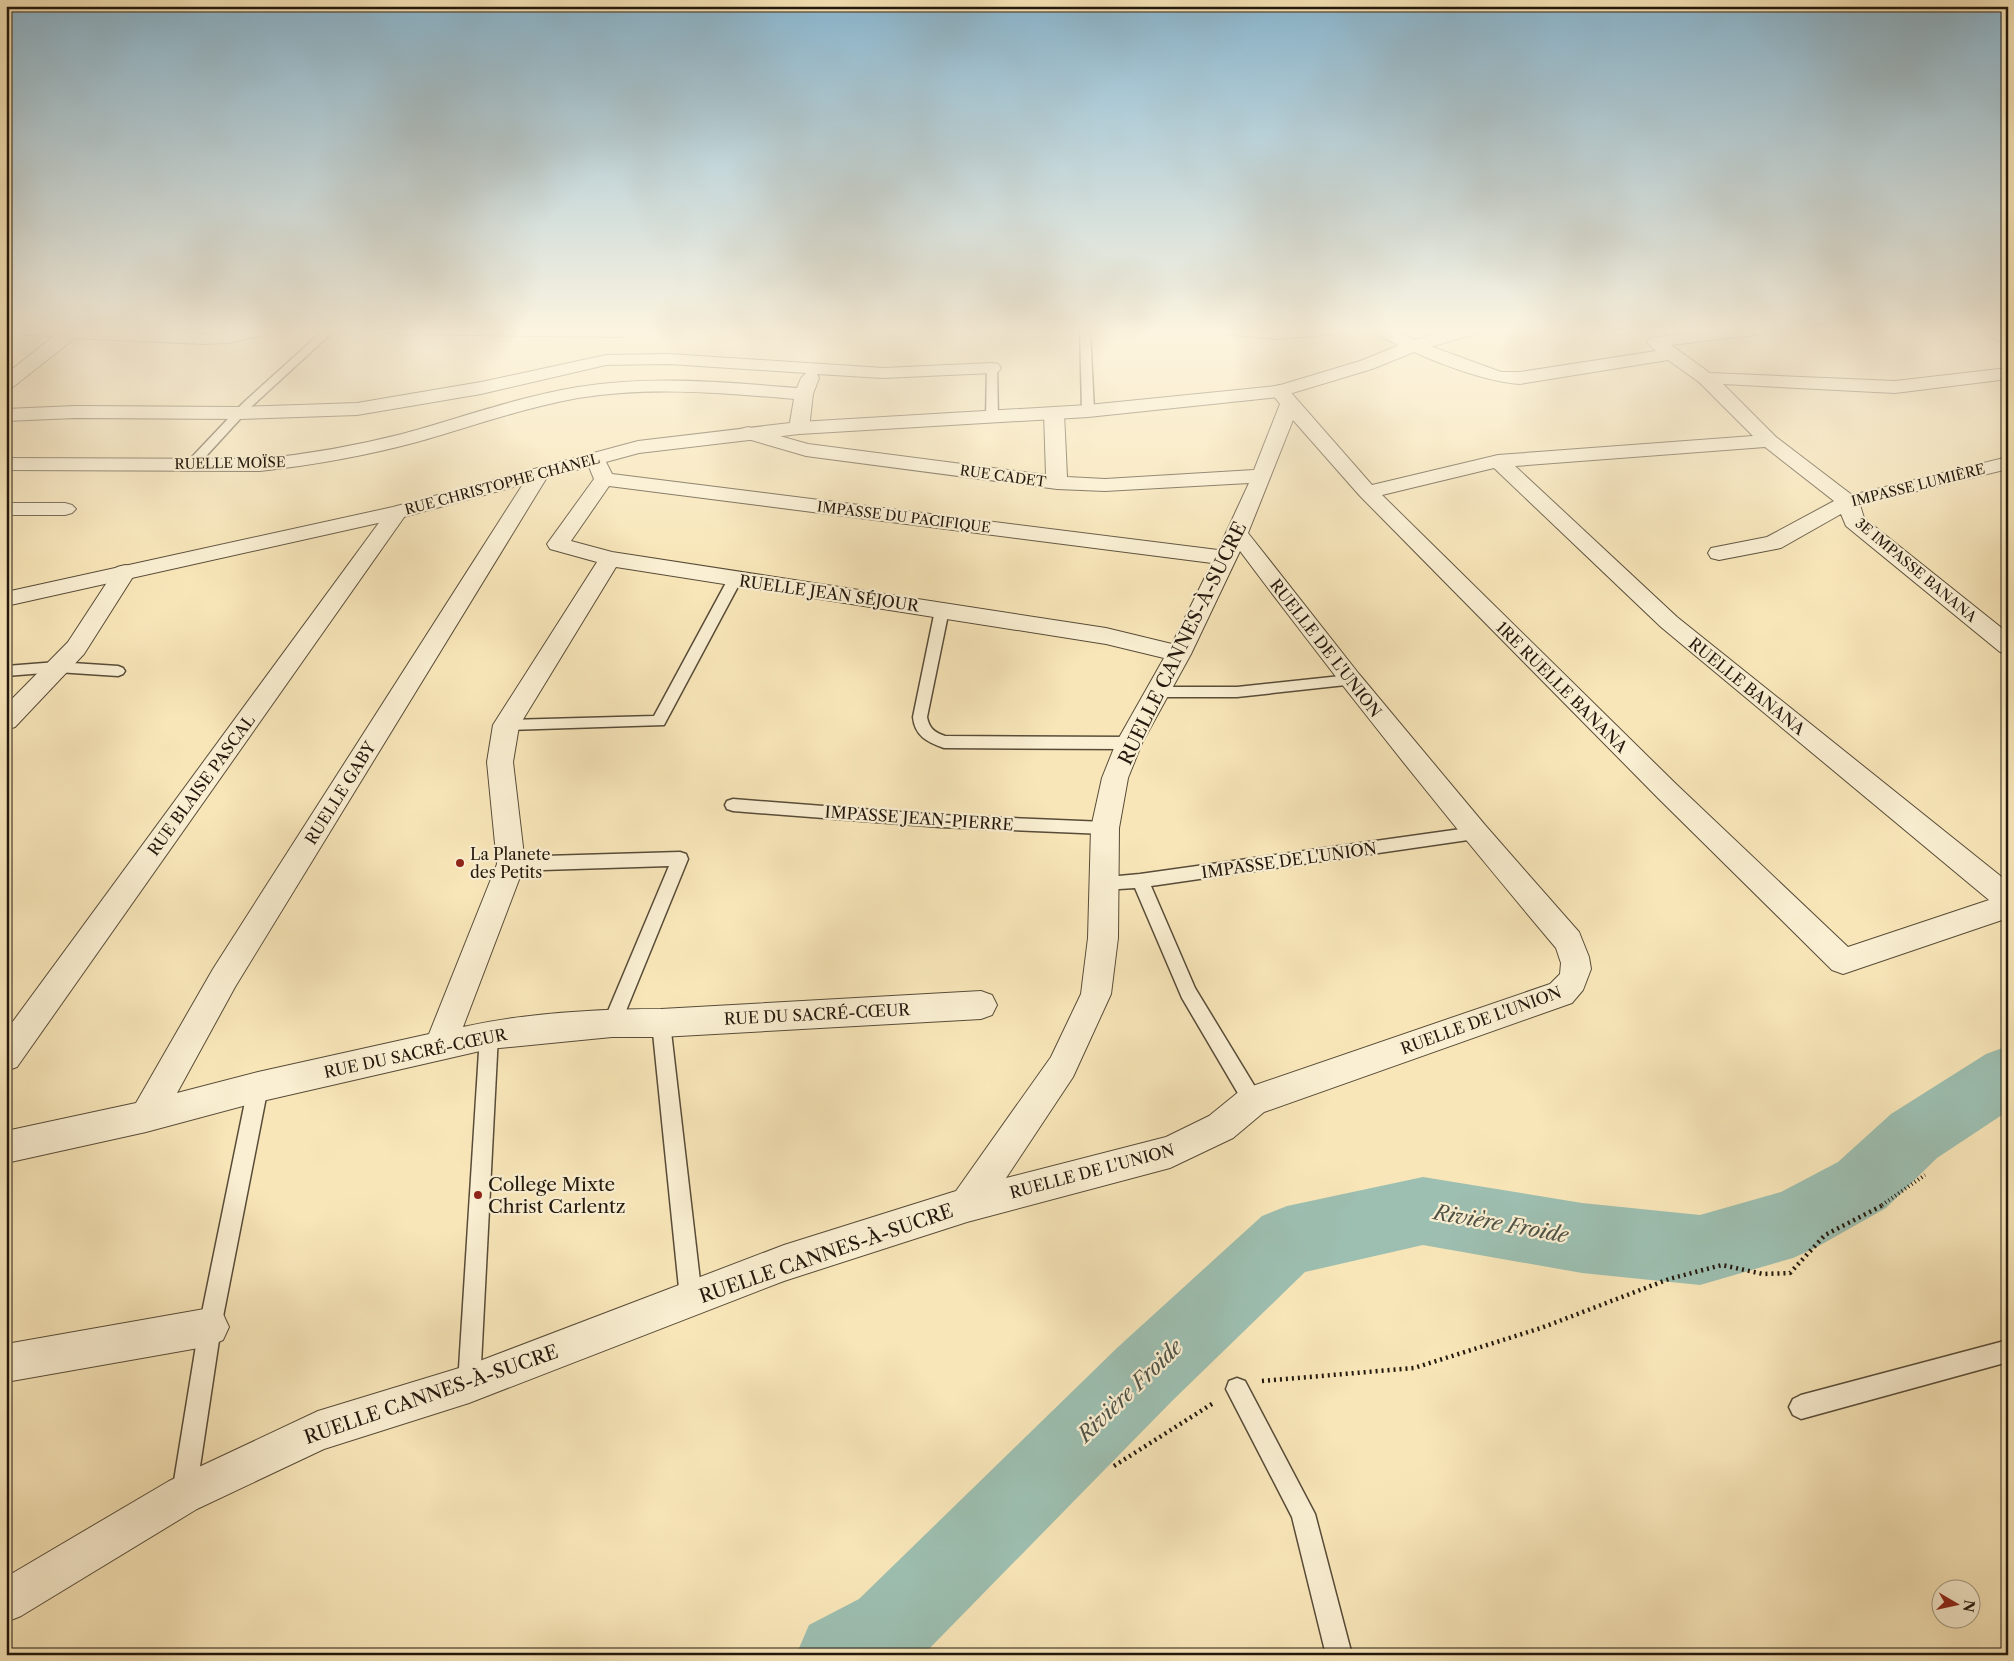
<svg xmlns="http://www.w3.org/2000/svg" width="2014" height="1661" font-family="'Libre Caslon Text',serif">
  <style>
    .lines { fill: none; stroke-linecap: round; stroke-linejoin: round }
    .river { fill: #9dbfb1; fill-rule: evenodd }
    .service-casing { stroke: #584c38; stroke-width: 3 }
    .minor-casing { stroke: #584c38; stroke-width: 2 }
    .tertiary-casing { stroke: #584c38; stroke-width: 2 }
    .path-far2 { stroke: #23180d; stroke-width: 2.5; stroke-dasharray: 0.5 2; stroke-linecap: butt }
    .path-far1 { stroke: #23180d; stroke-width: 4; stroke-dasharray: 1 3; stroke-linecap: butt }
    .path { stroke: #23180d; stroke-width: 4.5; stroke-dasharray: 2 4; stroke-linecap: butt }
    .service { fill: #faefd2; fill-rule: evenodd }
    .minor { fill: #faefd2; fill-rule: evenodd }
    .tertiary { fill: #faefd2; fill-rule: evenodd }
    .poi-dot { fill: #8f2418; stroke: #faefd2; stroke-width: 2 }
    .labels { text-anchor: middle; stroke-width: 4.5; stroke-linejoin: round; paint-order: stroke }
    .far-street-label { font-size: 14px; fill: #23180d; stroke: #faefd2 }
    .street-label { font-size: 16px; fill: #23180d; stroke: #faefd2 }
    .poi-label { font-size: 16px; fill: #23180d; stroke: #faefd2; text-anchor: start }
    .near-street-label { font-size: 19px; fill: #23180d; stroke: #faefd2 }
    .near-poi-label { font-size: 19px; fill: #23180d; stroke: #faefd2; text-anchor: start }
    .near-water-label { font-size: 21px; font-style: italic; fill: #4e5246; stroke: #faefd2 }
  </style>
  <rect width="100%" height="100%" fill="#f8e6b9"/>
  <filter id="stains"><feTurbulence type="fractalNoise" baseFrequency=".004" numOctaves="4"/><feColorMatrix values="0 0 0 0 .2 0 0 0 0 .09 0 0 0 0 .02 0 0 0 .5 -.17"/></filter>
  <radialGradient id="worn" r=".72"><stop offset=".6" stop-color="#630" stop-opacity="0"/><stop offset="1" stop-color="#630" stop-opacity=".3"/></radialGradient>
  <g class="lines">
    <path class="river" d="M2008,1046V1111L1937,1158L1886,1208L1817,1247L1793,1258L1700,1285L1582,1273L1423,1245L1305,1272L1172,1401L923,1655H796L809,1625L859,1599L1118,1347L1262,1216L1287,1206L1423,1177L1582,1203L1700,1215L1781,1192L1838,1162L1891,1114L1986,1054Z"/>
    <defs>
      <g id="service">
        <path d="M325,329H336L251,407L197,466H189L187,463L189,460L243,403Z"/>
        <path d="M1080,329H1090L1094,411L1088,414L1082,411Z"/>
        <path d="M992,365L997,368L998,418L992,421L986,418L987,368Z"/>
        <path d="M735,575L742,579L664,725L506,730L501,729L499,725L501,721L506,720L654,716L728,579Z"/>
        <path d="M942,606L947,607L949,610L927,717C929,728 934,732 945,736L1129,737L1134,739L1137,743L1134,747L1129,749L944,748C927,742 915,736 913,717L935,610L937,607Z"/>
        <path d="M57,662L118,666L123,668L125,671L123,674L118,676L57,672L6,676V666Z"/>
        <path d="M1350,675L1355,676L1357,680L1355,684L1237,697H1158L1153,696L1151,692L1153,688L1158,687H1237Z"/>
        <path d="M733,799L940,815L1105,822L1111,824L1113,828L1111,832L1105,834L940,827L733,811L727,809L725,805L727,801Z"/>
        <path d="M1475,827L1481,829L1483,833L1481,837L1475,839L1151,886L1195,988L1260,1095L1263,1101L1260,1107L1253,1110L1246,1107L1182,998L1135,888L1103,890L1097,888L1095,883L1097,878L1140,874Z"/>
        <path d="M680,852L686,854L688,859L621,1023L619,1029L612,1031L605,1029L603,1023L669,866L511,871L505,869L503,864L505,859L511,857Z"/>
        <path d="M661,1015L668,1017L670,1023L702,1298L699,1306L691,1309L683,1306L680,1298L652,1023L654,1017Z"/>
        <path d="M489,1027L496,1029L498,1035L480,1384L477,1392L469,1395L461,1392L458,1384L480,1035L482,1029Z"/>
        <path d="M258,1078L265,1081L268,1087L221,1327L196,1493L193,1502L184,1505L175,1502L172,1493L199,1327L248,1087L251,1081Z"/>
        <path d="M2008,1340V1362L1801,1419L1793,1415L1789,1407L1793,1399L1801,1395Z"/>
        <path d="M1237,1378L1245,1381L1315,1514L1352,1655H1326L1292,1517L1226,1389L1229,1381Z"/>
      </g>
      <g id="minor">
        <path d="M6,329H110L203,334L228,333L245,329H276L273,333L228,343L203,344L75,338L13,387L6,388V374L54,336L11,334L6,333Z"/>
        <path d="M385,329H627L629,332L626,336L620,337L394,334L388,333Z"/>
        <path d="M1213,329H1342L1339,333L1333,334L1278,339L1222,334L1216,333Z"/>
        <path d="M1370,329H1392L1419,342L1501,372H1520L1656,351L1647,342L1650,338L1720,329H1771L1768,333L1762,334L1671,345L1710,373L1895,381L2008,368V379L1895,393L1723,384L1776,437L1852,495L2008,457V469L1860,505L1864,518L2008,633V654L2000,652L1846,526L1841,514L1781,548L1719,560L1711,558L1708,553L1711,548L1767,537L1834,501L1765,447L1515,466L1677,617L2008,882V918L1843,974L1832,970L1658,798L1360,496L1293,420L1248,533L1359,674L1485,825L1579,932L1589,957L1591,969L1583,990L1572,1003L1264,1112L1233,1138L1170,1168L967,1222L784,1281L469,1403L324,1449L197,1509L21,1616L6,1622V1577L169,1481L318,1411L469,1365L784,1245L956,1191L1051,1057L1081,994L1088,938L1091,828L1102,778L1116,743L1164,658L1106,644L616,567L519,726L513,762L525,864L463,1027C526,1013 596,1009 661,1009L981,991L992,995L997,1005L992,1015L981,1019L661,1037H612L489,1049L258,1102L146,1132L6,1163V1131L136,1103L213,969L532,470L539,468L546,470L549,474L235,987L177,1093L258,1072L429,1034L497,864L487,762L493,725L597,562L550,549L547,544L594,479L587,462L590,458L597,456L604,458L612,474L1218,550L1249,483L1105,491L1057,489L806,456L741,437L738,433L741,429L748,427L808,444L1046,475L1044,413L1047,409L1054,407L1061,409L1064,413L1067,477L1105,479L1254,470L1280,404L1270,391L1272,387L1279,385L1286,387L1372,485L1498,455L1753,436L1699,382L1668,360L1520,384C1475,381 1414,353 1373,333ZM1494,468L1661,627L1989,900L1848,947L1676,784L1382,495ZM609,486L1212,563L1172,644L1106,628L612,552L571,541ZM1240,551C1342,687 1447,819 1556,948L1561,963L1560,974L1550,984L1241,1090L1209,1116L1166,1137L1006,1178L1073,1077L1111,994L1118,938L1119,828L1128,778L1142,743L1191,654Z"/>
        <path d="M1980,329H2001L2008,333V345L1983,333Z"/>
        <path d="M669,354L883,368L992,363L998,364L1001,368L998,372L992,373L883,378L817,374L819,378L813,394L809,428L806,432L799,434L792,432L789,428L794,399C722,393 650,386 578,398C523,408 470,427 417,442C365,456 313,465 260,471L6,470V458L260,459C308,454 355,446 402,434C460,418 518,397 578,387C651,375 724,382 797,388L801,378L806,373L669,364L606,365L481,394L357,415L240,419L75,418L6,421V409L75,406L240,407L357,403L481,382L606,355Z"/>
        <path d="M6,503H65L72,505L76,509L72,513L65,515H6Z"/>
        <path d="M396,507L403,509L407,513L17,1067L6,1071V1031L389,509Z"/>
        <path d="M125,565L133,567L136,572L84,654L15,727L6,730V705L68,642L117,567Z"/>
        <path d="M210,1308L223,1314L229,1327L223,1340L210,1346L6,1382V1344Z"/>
      </g>
      <path id="tertiary" d="M1454,329H1482L1479,333L1419,350L1372,369L1279,397L1088,417L799,434L639,453L396,519L6,606V592L393,507L638,441L799,422L1088,405L1277,386L1360,361L1407,342Z"/>
    </defs>
    <use href="#service" class="service-casing"/>
    <use href="#minor" class="minor-casing"/>
    <use href="#tertiary" class="tertiary-casing"/>
    <path class="path-far2" d="M643,331L810,338"/>
    <path class="path-far1" d="M1882,1205L1925,1175"/>
    <g class="path">
      <path d="M1262,1381L1414,1368L1541,1328L1669,1279L1722,1265L1763,1274L1790,1273L1825,1235L1885,1204"/>
      <path d="M1114,1466L1215,1402"/>
    </g>
    <use href="#service" class="service"/>
    <use href="#minor" class="minor"/>
    <use href="#tertiary" class="tertiary"/>
  </g>
  <linearGradient id="sky" x2="0" y2="1"><stop stop-color="#8ab8d2"/><stop offset="0.59" stop-color="#fcf4e0"/><stop offset="1" stop-color="#fcf4e0" stop-opacity="0"/></linearGradient>
  <rect width="2014" height="561" fill="url(#sky)"/>
  <g class="poi-dot">
    <circle cx="460" cy="863" r="5"/>
    <circle cx="478" cy="1195" r="5"/>
  </g>
  <g class="labels">
    <g class="far-street-label">
      <text transform="translate(230 463) rotate(-1)" y="5">RUELLE MOÏSE</text>
      <text transform="translate(1003 476) rotate(8)" y="5">RUE CADET</text>
      <text transform="translate(502 484) rotate(-15)" y="5">RUE CHRISTOPHE CHANEL</text>
      <text transform="translate(1918 485) rotate(-14)" y="5">IMPASSE LUMIÈRE</text>
      <text transform="translate(904 517) rotate(7)" y="5">IMPASSE DU PACIFIQUE</text>
      <text transform="translate(1916 570) rotate(40)" y="5">3E IMPASSE BANANA</text>
    </g>
    <g class="street-label">
      <text transform="translate(829 593) rotate(8)" y="6">RUELLE JEAN SÉJOUR</text>
      <text transform="translate(1326 648) rotate(52)" y="6">RUELLE DE L'UNION</text>
      <text transform="translate(1747 686) rotate(39)" y="6">RUELLE BANANA</text>
      <text transform="translate(1562 687) rotate(45)" y="6">1RE RUELLE BANANA</text>
      <text transform="translate(201 785) rotate(-54)" y="6">RUE BLAISE PASCAL</text>
      <text transform="translate(340 793) rotate(-58)" y="6">RUELLE GABY</text>
      <text transform="translate(919 818) rotate(4)" y="6">IMPASSE JEAN-PIERRE</text>
      <text transform="translate(1289 860) rotate(-8)" y="6">IMPASSE DE L'UNION</text>
      <text transform="translate(817 1014) rotate(-3)" y="6">RUE DU SACRÉ-CŒUR</text>
      <text transform="translate(1481 1020) rotate(-20)" y="6">RUELLE DE L'UNION</text>
      <text transform="translate(415 1053) rotate(-12)" y="6">RUE DU SACRÉ-CŒUR</text>
      <text transform="translate(1092 1171) rotate(-15)" y="6">RUELLE DE L'UNION</text>
    </g>
    <g class="poi-label">
      <text x="470" y="860">La Planete<tspan x="470" dy="18">des Petits</tspan></text>
    </g>
    <g class="near-street-label">
      <text transform="translate(1182 643) rotate(-64)" y="7">RUELLE CANNES-À-SUCRE</text>
      <text transform="translate(826 1253) rotate(-19)" y="7">RUELLE CANNES-À-SUCRE</text>
      <text transform="translate(431 1394) rotate(-19)" y="7">RUELLE CANNES-À-SUCRE</text>
    </g>
    <g class="near-poi-label">
      <text x="488" y="1191">College Mixte<tspan x="488" dy="22">Christ Carlentz</tspan></text>
    </g>
    <g class="near-water-label">
      <text transform="translate(1501 1224) rotate(10)" y="7">Rivière Froide</text>
      <text transform="translate(1130 1391) rotate(-44)" y="7">Rivière Froide</text>
    </g>
  </g>
  <rect width="2014" height="1661" fill="none" stroke="#f8e6b9" stroke-width="25"/>
  <rect x="8" y="8" width="1999" height="1646" fill="none" stroke="#23180d" stroke-width="2.5"/>
  <rect x="12" y="12" width="1989" height="1636" fill="none" stroke="#23180d"/>
  <g transform="translate(1956 1604) rotate(99)"><circle r="24" fill="#faefd2" stroke="#a49983"/>
  <path d="M0-4L9 19L0 12L-9 19Z" fill="#8f2418"/>
  <text y="-8" font-size="14" font-weight="bold" text-anchor="middle" fill="#23180d">N</text>
  </g>
  <rect width="100%" height="100%" filter="url(#stains)"/>
  <rect width="100%" height="100%" fill="url(#worn)"/>
</svg>
